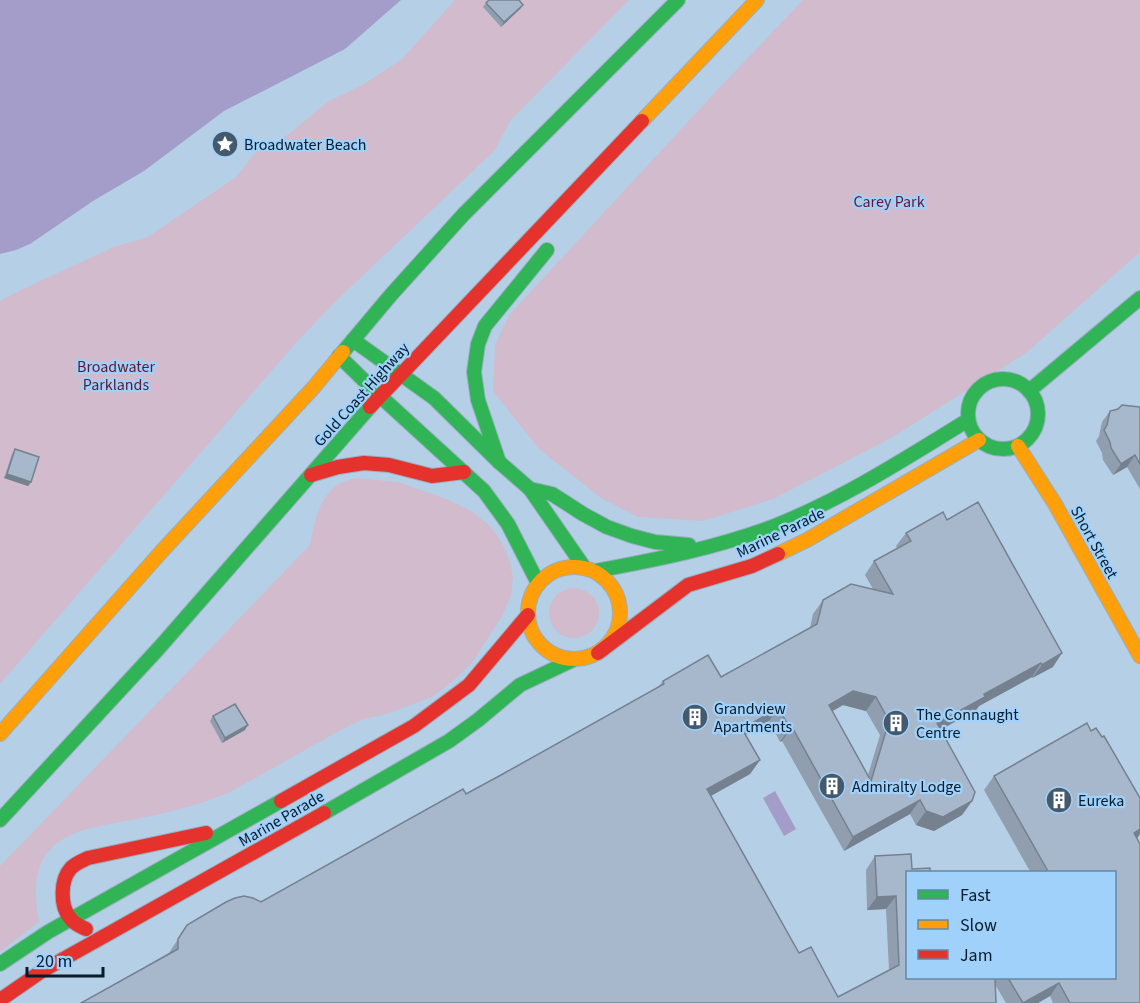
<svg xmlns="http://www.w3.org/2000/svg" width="1140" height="1003" font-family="'Source Sans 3',sans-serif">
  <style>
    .green { fill: #d1bbcc }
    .water { fill: #a49cc9 }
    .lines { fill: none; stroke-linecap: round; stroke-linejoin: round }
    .fast-casing { stroke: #99afc0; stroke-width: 16 }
    .slow-casing { stroke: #99afc0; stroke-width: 16 }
    .jam-casing { stroke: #99afc0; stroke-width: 16 }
    .fast { stroke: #30b455; stroke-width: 14 }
    .slow { stroke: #ff9f0a; stroke-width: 14 }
    .jam { stroke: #e5322d; stroke-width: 14 }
    .wall { fill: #909eaf; fill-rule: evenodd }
    .shaded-wall { fill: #75818f }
    .building { fill: #a7b8cc; stroke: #75818f; stroke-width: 1.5; fill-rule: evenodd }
    .labels { text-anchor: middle; stroke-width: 4.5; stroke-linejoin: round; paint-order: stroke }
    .poi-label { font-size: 16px; fill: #071b2a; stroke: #a0d1fb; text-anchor: start }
    .park-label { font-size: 16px; fill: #651531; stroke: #a0d1fb }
    .street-label { font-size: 16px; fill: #071b2a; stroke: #a0d1fb }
  </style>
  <rect width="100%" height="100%" fill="#b5d0e6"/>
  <g class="green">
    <path d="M455,0H629L510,121L495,150L335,302L295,344L0,684V301L23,289L114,247L148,237L236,177L254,154L289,134L327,102L364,84L401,60Z"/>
    <path d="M803,0H1140V252L1026,353L891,438L773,499L703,521L638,517L601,498L539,449L493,391L495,344L509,315L720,87Z"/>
    <path d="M355,478L398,482L446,499L471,511L489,525L501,541L509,559L513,577L511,596L502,616L472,663L453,681L432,697L384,715L364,719L348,726L232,791C188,811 139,818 91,828C39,841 30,873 39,922L0,952V866L310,545C314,524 318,499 337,485C342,482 349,480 355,478Z"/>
    <circle cx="574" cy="613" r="25"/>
  </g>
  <g class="water">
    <path d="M0,0H401L345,49L224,111L144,171L93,201L30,244L16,250L0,254Z"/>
    <path d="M775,791L796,829L784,836L763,798Z"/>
  </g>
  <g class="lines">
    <defs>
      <g id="fast">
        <path d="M353,340L434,398L499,462L530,489L584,567"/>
        <path d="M343,352L390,296L463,215L678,0"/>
        <path d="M339,356L380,396L484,491L508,524L538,583"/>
        <circle cx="1003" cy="414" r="35"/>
        <path d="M1029,391L1140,298"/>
        <path d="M499,462L478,400L474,372L478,344L485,326L547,250"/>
        <path d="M530,489L552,494L583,514L607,527L632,536L655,542L689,545"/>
        <path d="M595,571C655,560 715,548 772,527C841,500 905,459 968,420"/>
        <path d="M324,813L449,741L478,720L520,685L575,659"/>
        <path d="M0,820L159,648L370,407"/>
        <path d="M0,964L48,932L281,801"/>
      </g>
      <g id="slow">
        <path d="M642,121L757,0"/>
        <path d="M1018,446L1055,504L1140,656"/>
        <path d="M778,554L807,540L979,440"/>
        <circle cx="574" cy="613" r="46"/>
        <path d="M0,734L162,551L314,387L343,352"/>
      </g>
      <g id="jam">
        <path d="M370,407L642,121"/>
        <path d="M311,475L338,467L364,463L389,465L432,476L464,472"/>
        <path d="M598,653L688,585L752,566L778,554"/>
        <path d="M281,801L414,726L469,685L528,615"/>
        <path d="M86,929C80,926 74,924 70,918C60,906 60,880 71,868C76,863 82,861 88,858L206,833"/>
        <path d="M0,1000L42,971L324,813"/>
      </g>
    </defs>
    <use href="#fast" class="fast-casing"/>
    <use href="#slow" class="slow-casing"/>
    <use href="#jam" class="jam-casing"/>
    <use href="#fast" class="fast"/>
    <use href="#slow" class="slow"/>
    <use href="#jam" class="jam"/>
  </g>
  <g class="wall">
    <path d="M486,3L520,9L501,27L483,7Z"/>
    <path d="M1140,407V489L1127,467L1113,475L1103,460L1102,453L1096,441L1099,436L1102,422L1110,411Z"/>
    <path d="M15,449L31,482L28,486L4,478L12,454Z"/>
    <path d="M947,520L1053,667L1032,678V677L979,706L976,710L941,730L972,801L962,815L934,831L916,825L910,814L844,851L782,741L780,742L769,721L746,735L760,760L750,774L711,796L799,953L838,997L889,970L886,909L867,910L866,870L875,856L911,854L908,978H1114V873H1031L984,790L994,776L1140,834L1137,838L1140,1003H1053L1050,996L1038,1003H1006L996,986V1003H81L169,953L187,925L261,902L466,794L658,687L663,681L721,677L810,628L813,614L823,600L873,589L865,575L874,561L897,548L896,546L906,533ZM843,705L866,711L880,735L868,775L832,711Z"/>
    <path d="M213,716L245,730L222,743L210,721Z"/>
  </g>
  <g class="shaded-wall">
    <path d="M523,5L520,9L501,27L504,22Z"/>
    <path d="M1135,455L1127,467L1113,475L1121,464Z"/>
    <path d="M7,474L31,482L28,486L4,478Z"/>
    <path d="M1062,653L1053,667L1032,678L1042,665Z"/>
    <path d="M1041,663L1032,677L979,706L976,710L927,737L937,723L984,694Z"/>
    <path d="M853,691L876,697L866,711L843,705L819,719L829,705Z"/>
    <path d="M778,708L769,721L733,742L742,729Z"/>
    <path d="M248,725L245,730L222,743L225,738Z"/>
    <path d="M792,727L782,741L780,742L790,728Z"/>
    <path d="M760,760L750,774L698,803L707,789Z"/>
    <path d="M920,800L910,814L844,851L853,837Z"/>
    <path d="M972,801L962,815L934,831L916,825L926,811Z"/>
    <path d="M1140,829V834L1136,840L1134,833Z"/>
    <path d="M896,896L886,909L867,910L877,897Z"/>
    <path d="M1059,983L1050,996L1038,1003H1024Z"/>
  </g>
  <g class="building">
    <path d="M489,0H519L523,5L504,22L486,3Z"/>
    <path d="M1122,405L1140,407V464L1135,455L1121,464L1111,448L1110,442L1104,430L1107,425L1110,411L1118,409Z"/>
    <path d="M15,449L39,457L31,482L7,474Z"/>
    <path d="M978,502L1062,653L1042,665L1041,663L984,694L985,697L937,723L975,792L972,801L943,817L926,811L920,800L853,837L792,727L790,728L778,708L742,729L760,760L707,789L799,953L811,947L838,997L899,965L896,896L877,897L875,856L911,854L912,869L930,868V873H908V978H995L996,1003H81L178,949V939L187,925L226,902L235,898L244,896L253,898L261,902L463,789L466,794L501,775L664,684L663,681L708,655L721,677L817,624L823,600L851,584L893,594L874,561L911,541L906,533L943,512L947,520ZM853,691L876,697L889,721L871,781L829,705Z"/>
    <path d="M235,704L248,725L225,738L213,716Z"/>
    <path d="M1087,723L1091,731L1096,728L1102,737L1104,736L1140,798V829L1134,833L1140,844V1003H1070L1059,983L1023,1003L1008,978H1114V873H1049L994,776Z"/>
  </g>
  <defs>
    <symbol id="sight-disc" viewBox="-11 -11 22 22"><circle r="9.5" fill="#445a6c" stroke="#a0d1fb"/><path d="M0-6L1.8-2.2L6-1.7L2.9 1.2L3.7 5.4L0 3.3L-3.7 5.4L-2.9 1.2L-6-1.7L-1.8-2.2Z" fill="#fff"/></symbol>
    <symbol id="building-disc" viewBox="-11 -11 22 22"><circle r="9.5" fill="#445a6c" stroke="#a0d1fb"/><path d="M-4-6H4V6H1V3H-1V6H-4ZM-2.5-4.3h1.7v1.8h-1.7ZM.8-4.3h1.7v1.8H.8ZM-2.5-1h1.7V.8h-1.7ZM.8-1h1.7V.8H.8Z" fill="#fff"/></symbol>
  </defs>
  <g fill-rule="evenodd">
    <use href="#sight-disc" x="210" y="129" width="30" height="30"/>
    <use href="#building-disc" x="680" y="702" width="30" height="30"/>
    <use href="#building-disc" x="881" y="708" width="30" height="30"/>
    <use href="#building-disc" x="817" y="771" width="30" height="30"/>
    <use href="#building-disc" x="1044" y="785" width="30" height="30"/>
  </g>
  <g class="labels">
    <g class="poi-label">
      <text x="244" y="150">Broadwater Beach</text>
      <text x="714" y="714">Grandview<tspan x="714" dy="18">Apartments</tspan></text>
      <text x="916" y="720">The Connaught<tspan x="916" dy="18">Centre</tspan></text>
      <text x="852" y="792">Admiralty Lodge</text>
      <text x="1078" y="806">Eureka</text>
    </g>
    <g class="park-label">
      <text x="889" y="207">Carey Park</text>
      <text x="116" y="372">Broadwater<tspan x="116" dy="18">Parklands</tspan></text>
    </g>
    <g class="street-label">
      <text transform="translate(361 394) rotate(-48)" y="6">Gold Coast Highway</text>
      <text transform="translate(780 532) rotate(-26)" y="6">Marine Parade</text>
      <text transform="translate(1095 542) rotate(61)" y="6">Short Street</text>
      <text transform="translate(281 818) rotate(-30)" y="6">Marine Parade</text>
    </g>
  </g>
  <rect x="906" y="871" width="210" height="108" fill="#a0d1fb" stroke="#6388a7" stroke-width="1.5"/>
  <rect x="918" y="890" width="30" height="9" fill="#30b455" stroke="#6388a7" stroke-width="1.5"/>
  <text x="960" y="901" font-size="18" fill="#071b2a">Fast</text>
  <rect x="918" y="920" width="30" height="9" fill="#ff9f0a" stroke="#6388a7" stroke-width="1.5"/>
  <text x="960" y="931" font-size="18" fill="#071b2a">Slow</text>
  <rect x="918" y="950" width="30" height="9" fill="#e5322d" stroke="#6388a7" stroke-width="1.5"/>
  <text x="960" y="961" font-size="18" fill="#071b2a">Jam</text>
  <path d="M27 967v9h76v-9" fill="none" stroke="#071b2a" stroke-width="3"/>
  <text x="36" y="967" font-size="18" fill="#071b2a" stroke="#a0d1fb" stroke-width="4.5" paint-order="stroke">20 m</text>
</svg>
